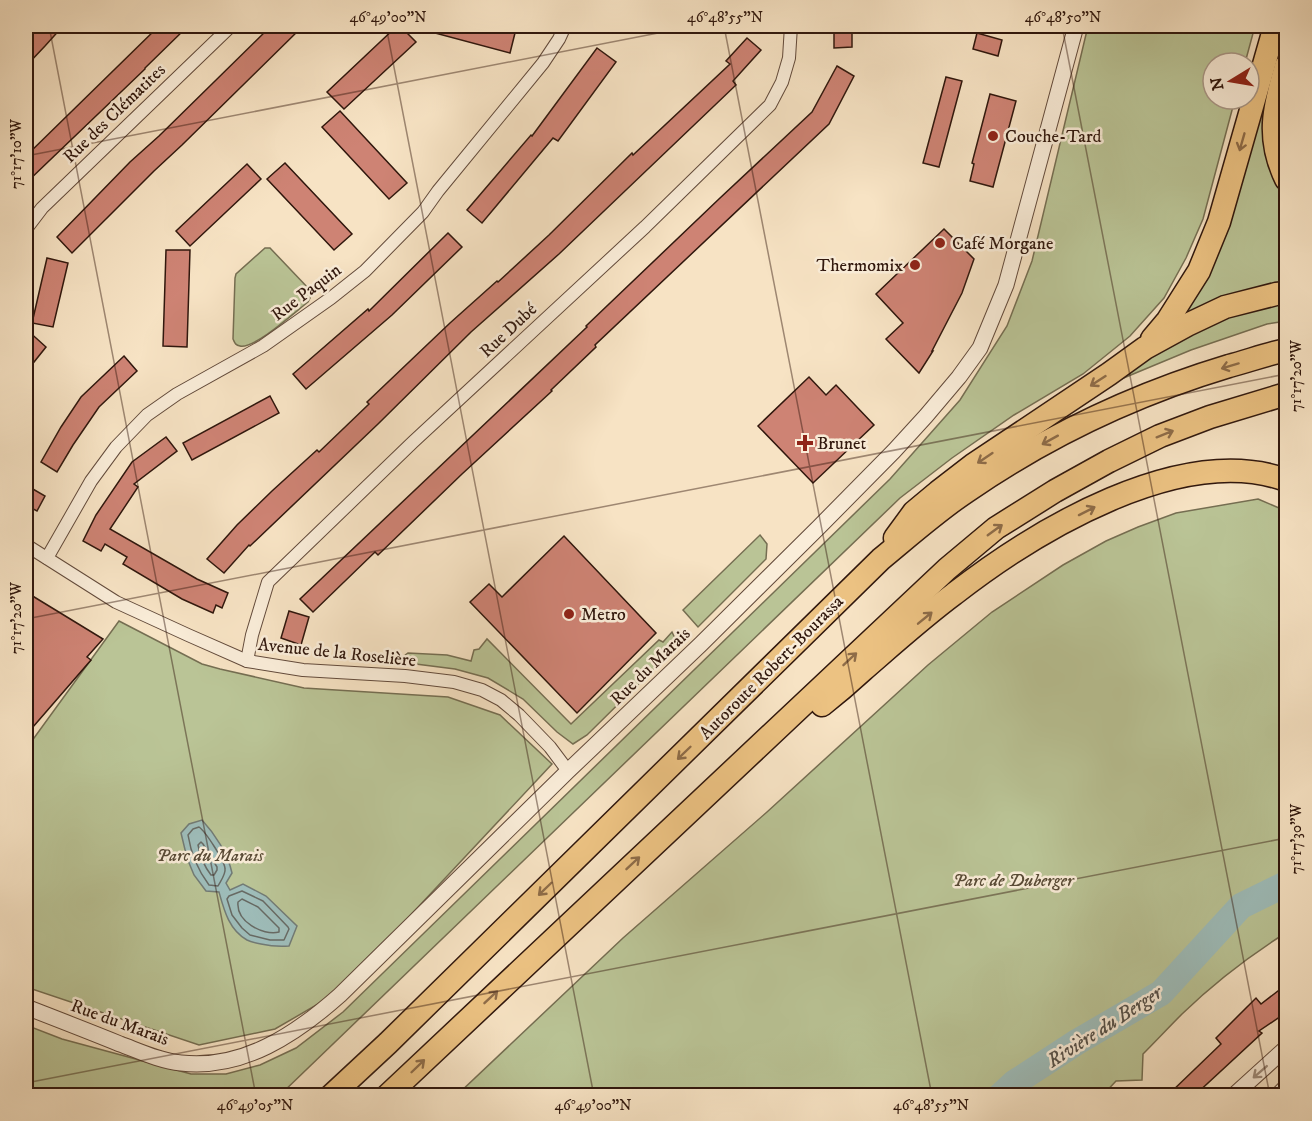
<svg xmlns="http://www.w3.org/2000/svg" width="1312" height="1121" font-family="'IM FELL DW Pica',serif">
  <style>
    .green { fill: #bac496; stroke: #756e52; stroke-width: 1.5 }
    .water { fill: #9ebdba; stroke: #727b75; stroke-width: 1.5 }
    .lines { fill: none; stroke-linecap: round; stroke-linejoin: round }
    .shore { stroke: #676a64; stroke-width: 1.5 }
    .river { stroke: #9ebdba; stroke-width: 26 }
    .building { fill: #ce8374; stroke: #30170d; stroke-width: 1.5 }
    .minor-casing { stroke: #624a3b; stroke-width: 14 }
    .tertiary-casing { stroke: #624a3b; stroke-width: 17 }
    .motorway-casing { stroke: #30170d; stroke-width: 25 }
    .minor { stroke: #faedd9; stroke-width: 12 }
    .tertiary { stroke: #faedd9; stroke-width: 15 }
    .motorway { stroke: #ecc282; stroke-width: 22 }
    .oneway { stroke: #8e6c48 }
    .oneway2 { stroke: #9f8d7d }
    .ticks { fill: none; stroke: #30170d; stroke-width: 1.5; stroke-opacity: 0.45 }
    .poi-dot { fill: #8f2418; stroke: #faedd9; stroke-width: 2 }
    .labels { text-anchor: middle; stroke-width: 5; stroke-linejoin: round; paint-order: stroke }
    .street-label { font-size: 18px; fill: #30170d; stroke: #faedd9 }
    .poi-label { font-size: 18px; fill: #30170d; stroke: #faedd9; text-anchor: start }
    .park-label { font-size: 18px; font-style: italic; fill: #594b36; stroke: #faedd9 }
    .water-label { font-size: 20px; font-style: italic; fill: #56514a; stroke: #faedd9 }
    .neatline { fill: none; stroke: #30170d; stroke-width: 2 }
    .ticks-label { font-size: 15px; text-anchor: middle; fill: #30170d }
  </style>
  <rect width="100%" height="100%" fill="#f7e3c4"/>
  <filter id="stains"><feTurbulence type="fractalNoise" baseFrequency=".00333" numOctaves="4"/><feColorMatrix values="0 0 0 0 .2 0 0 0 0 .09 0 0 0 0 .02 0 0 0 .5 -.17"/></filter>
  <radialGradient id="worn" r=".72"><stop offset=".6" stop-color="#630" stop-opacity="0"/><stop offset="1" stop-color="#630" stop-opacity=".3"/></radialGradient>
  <g class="green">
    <path d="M1088,26H1255L1245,63H1213V99H1235L1203,219L1186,258L1164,298L1130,336L1083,374L1014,415L952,458L900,498L280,1095H26V1025L62,1039L191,1074H226L260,1065L296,1048L343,1012L890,479L960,400L1007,326L1032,261Z"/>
    <path d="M1281,26H1286V33L1268,107L1272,164L1286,196V288L1189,318L1184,313Z"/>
    <path d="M265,248H270L310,290V298L308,302C295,312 255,349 240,346C235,345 235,343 233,339L235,278L236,274Z"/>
    <path d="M1286,297V321L1267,324L1191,350L1114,382L1153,342Z"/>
    <path d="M1258,499L1286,511V935L1284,934C1248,957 1213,984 1182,1014C1169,1027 1156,1041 1143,1054L1142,1080L1116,1081L1102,1096L457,1095L623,938L767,812L928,665L992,612L1063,565L1106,541L1138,527L1176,513Z"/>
    <path d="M760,535L767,544L766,559L698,627L683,610Z"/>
    <path d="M119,621L202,664L220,669L304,688L448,697L500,715L552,764L406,920L325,1000L275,1029L199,1045L26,987V749Z"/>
    <path d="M672,632L678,645L587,735L573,744L557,732L523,699L488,678L455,669L408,663L404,656L408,653L447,655L471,661L474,650L479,649L487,639L571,724L659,640L663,642Z"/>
  </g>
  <path class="water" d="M202,820C215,834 228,854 232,873L226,883L230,890L243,884L266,896L297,926L289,946C279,947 270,946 261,944C256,943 251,942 247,940C229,930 224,910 219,892L206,891L194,875L187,858L181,833L189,824Z"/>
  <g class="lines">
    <g class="shore">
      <path d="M199,827C205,831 225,861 225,869C226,874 220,882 218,886L209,885C197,869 191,854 188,835L193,829Z"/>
      <path d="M201,842L203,844L217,867V870L214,875H211C204,866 200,856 198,845Z"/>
      <path d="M242,891L263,901L288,927L289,929L284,940H270L250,935L242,928L232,915L227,899L229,896Z"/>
      <path d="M242,899L258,907L279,928V932C262,936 236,921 238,902Z"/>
    </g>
    <path class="river" d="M1000,1096L1014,1083L1077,1042L1161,993L1241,906L1286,884"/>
  </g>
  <g class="building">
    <path d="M37,26H63L45,46L26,66V36Z"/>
    <path d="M159,26H188L145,68V69L26,183V156Z"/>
    <path d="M271,26H303L182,145L154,171L72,253L57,237L130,162L159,136Z"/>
    <path d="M397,26H400L416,42L344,109L327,92Z"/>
    <path d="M421,26H502L516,29L510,53L420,29Z"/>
    <path d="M834,26H852V47L834,48Z"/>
    <path d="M977,33L1002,40L998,56L973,49Z"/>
    <path d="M747,38L761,50L733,81L736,85L559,254L471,332L378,424L250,546L249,545L224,573L207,559L237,525L272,491L317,450L319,452L369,404L367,402L450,323L497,281L498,282L549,235L632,153L633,155L730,64L726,61Z"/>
    <path d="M597,48L616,62L558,141L553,138L482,223L467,210L531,135L532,136Z"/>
    <path d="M837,66L854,76L829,124L595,345L596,347L551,390L552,391L462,474L378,555L375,552L313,612L300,599L587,327L586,326L720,198L812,112Z"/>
    <path d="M946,77L962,81L939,167L923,163Z"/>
    <path d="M990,94L1016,101L993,187L970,181L974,164L972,163Z"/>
    <path d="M340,111L407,183L389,199L322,127Z"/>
    <path d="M285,163L352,234L334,250L267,179Z"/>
    <path d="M247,164L261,179L190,246L176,231Z"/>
    <path d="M944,229L974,259L962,293L932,351H933L919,373L886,339L903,323L876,294Z"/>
    <path d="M448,233L462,247L392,315L306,389L293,374L368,309L369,311Z"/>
    <path d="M166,250H190L187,347L163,346Z"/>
    <path d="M47,258L68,263L53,327L32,323Z"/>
    <path d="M26,329L46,347L26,372Z"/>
    <path d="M124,356L137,371L99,407L73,445L57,472L41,462L61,427L81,397Z"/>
    <path d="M809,377L826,395L836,385L874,425L813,483L758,426Z"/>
    <path d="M270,396L279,413L192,460L183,443Z"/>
    <path d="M166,437L177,451L134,484L138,487L110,529L197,579L228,593L222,608L216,605L213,613L182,599L123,564L127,557L105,544L101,551L83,541L96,515L132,462Z"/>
    <path d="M26,485L45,496L37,511L26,505Z"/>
    <path d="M564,536L656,633L577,713L470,602L489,584L502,597Z"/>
    <path d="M26,592L103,639L87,657L91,660L26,735Z"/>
    <path d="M289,611L309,617L301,645L281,638Z"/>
    <path d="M1287,984V1012L1259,1031L1262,1033L1195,1095H1168L1221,1044L1216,1038L1256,998L1261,1004Z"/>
  </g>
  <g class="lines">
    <defs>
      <g id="minor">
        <path d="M26,229L42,208L231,26"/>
        <path d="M26,545L116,602L188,635L247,661L303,670L405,676L454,682L482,690L501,700L519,715L550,747L568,771"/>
        <path d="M47,558L91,481L116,447L147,415L177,394L263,346L331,298L365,271L423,212L438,191L543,63L559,39L565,26"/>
        <path d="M247,661L252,635L268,582L413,442L645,227L770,105L782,82L789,58L791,26"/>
      </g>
      <g id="tertiary">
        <path d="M26,1007C57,1019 88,1031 120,1044C139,1051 160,1061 181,1063C243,1070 296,1034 340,995L568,771L701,644L819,527L894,451L926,416L959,377L980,348L1006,285L1076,26"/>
        <path d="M1233,1096L1286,1048"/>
        <path d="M1277,1096L1286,1087"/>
      </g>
      <g id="motorway">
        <path d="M1286,66C1274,107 1266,138 1286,179"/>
        <path d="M1152,339L1168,320L1199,271L1219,222L1275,26"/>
        <path d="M895,538L914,512L938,492L973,465L1109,374L1145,348L1187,325L1225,307L1276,294L1286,293"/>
        <path d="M822,705C836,694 850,682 863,670C893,644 923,617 954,594C1035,531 1181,442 1286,480"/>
        <path d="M331,1096L388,1043L881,559C909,536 937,511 967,491C1047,436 1136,394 1229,366C1248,361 1267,354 1286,350"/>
        <path d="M387,1096L947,569L996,528L1055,491L1109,461L1160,436L1210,417L1286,394"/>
      </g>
    </defs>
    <use href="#minor" class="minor-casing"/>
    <use href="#tertiary" class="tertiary-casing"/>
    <use href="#motorway" class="motorway-casing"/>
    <use href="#minor" class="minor"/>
    <use href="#tertiary" class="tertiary"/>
    <use href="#motorway" class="motorway"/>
  </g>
  <defs><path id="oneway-shaft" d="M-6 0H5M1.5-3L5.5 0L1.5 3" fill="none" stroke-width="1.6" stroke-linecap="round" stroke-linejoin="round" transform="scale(1.5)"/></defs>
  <g class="oneway">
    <use href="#oneway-shaft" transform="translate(1242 142) rotate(106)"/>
    <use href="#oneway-shaft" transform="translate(1230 366) rotate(163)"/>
    <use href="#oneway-shaft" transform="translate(1098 381) rotate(147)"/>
    <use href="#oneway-shaft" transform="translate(1165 434) rotate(-22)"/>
    <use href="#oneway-shaft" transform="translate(1050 440) rotate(151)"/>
    <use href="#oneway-shaft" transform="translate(985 458) rotate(146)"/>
    <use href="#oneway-shaft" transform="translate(1087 511) rotate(-27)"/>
    <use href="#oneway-shaft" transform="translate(995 530) rotate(-36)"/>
    <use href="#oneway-shaft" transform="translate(925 618) rotate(-39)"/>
    <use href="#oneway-shaft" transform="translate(850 659) rotate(-43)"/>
    <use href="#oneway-shaft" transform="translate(684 753) rotate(136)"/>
    <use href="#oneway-shaft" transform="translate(633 863) rotate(-43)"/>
    <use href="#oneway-shaft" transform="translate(545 889) rotate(136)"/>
    <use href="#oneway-shaft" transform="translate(491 997) rotate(-43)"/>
    <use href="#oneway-shaft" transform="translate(418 1066) rotate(-44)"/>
  </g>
  <use class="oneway2" href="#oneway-shaft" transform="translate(1260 1072) rotate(139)"/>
  <path class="ticks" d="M49,26L256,1096M386,26L594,1096M724,26L932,1096M1062,26L1270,1096M26,156L694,26M26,619L1286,374M26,1083L1286,838"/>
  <g class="poi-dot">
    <circle cx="993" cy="136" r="6"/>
    <circle cx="940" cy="243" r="6"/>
    <circle cx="915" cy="265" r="6"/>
    <path d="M802 434h6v6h6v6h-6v6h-6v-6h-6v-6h6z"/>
    <circle cx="569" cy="614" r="6"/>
  </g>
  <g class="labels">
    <g class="street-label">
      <text transform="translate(114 113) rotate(-44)" y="6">Rue des Clématites</text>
      <text transform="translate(306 292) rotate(-37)" y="6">Rue Paquin</text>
      <text transform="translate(508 330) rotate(-43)" y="6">Rue Dubé</text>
      <text transform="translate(337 652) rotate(6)" y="6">Avenue de la Roselière</text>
      <text transform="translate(650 666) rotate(-44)" y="6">Rue du Marais</text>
      <text transform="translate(771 667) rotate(-45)" y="6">Autoroute Robert-Bourassa</text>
      <text transform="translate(120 1022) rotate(20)" y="6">Rue du Marais</text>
    </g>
    <g class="poi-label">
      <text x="1005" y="142">Couche-Tard</text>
      <text x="952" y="249">Café Morgane</text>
      <text x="903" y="271" text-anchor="end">Thermomix</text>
      <text x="817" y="449">Brunet</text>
      <text x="581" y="620">Metro</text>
    </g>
    <g class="park-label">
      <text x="210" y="861">Parc du Marais</text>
      <text x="1013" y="886">Parc de Duberger</text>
    </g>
    <g class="water-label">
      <text transform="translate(1104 1026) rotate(-33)" y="7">Rivière du Berger</text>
    </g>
  </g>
  <rect width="1312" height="1121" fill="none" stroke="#f7e3c4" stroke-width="66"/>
  <g transform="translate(1231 81) rotate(259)"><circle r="28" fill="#faedd9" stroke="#a99787" stroke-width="1.5"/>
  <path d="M0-4.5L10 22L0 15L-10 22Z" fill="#8f2418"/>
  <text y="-9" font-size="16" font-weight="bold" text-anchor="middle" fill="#30170d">N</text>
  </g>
  <rect x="33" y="33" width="1246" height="1055" class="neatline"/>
  <g class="ticks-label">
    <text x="388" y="22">46°49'00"N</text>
    <text x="725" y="22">46°48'55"N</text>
    <text x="1063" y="22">46°48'50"N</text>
    <text transform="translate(16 154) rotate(-90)" y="5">71°17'10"W</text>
    <text transform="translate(1296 376) rotate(-90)" y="5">71°17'20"W</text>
    <text transform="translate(16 618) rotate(-90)" y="5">71°17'20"W</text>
    <text transform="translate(1296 839) rotate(-90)" y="5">71°17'30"W</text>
    <text x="255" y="1110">46°49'05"N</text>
    <text x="593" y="1110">46°49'00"N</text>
    <text x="931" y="1110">46°48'55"N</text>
  </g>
  <rect width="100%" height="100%" filter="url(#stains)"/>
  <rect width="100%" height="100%" fill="url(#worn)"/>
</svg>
